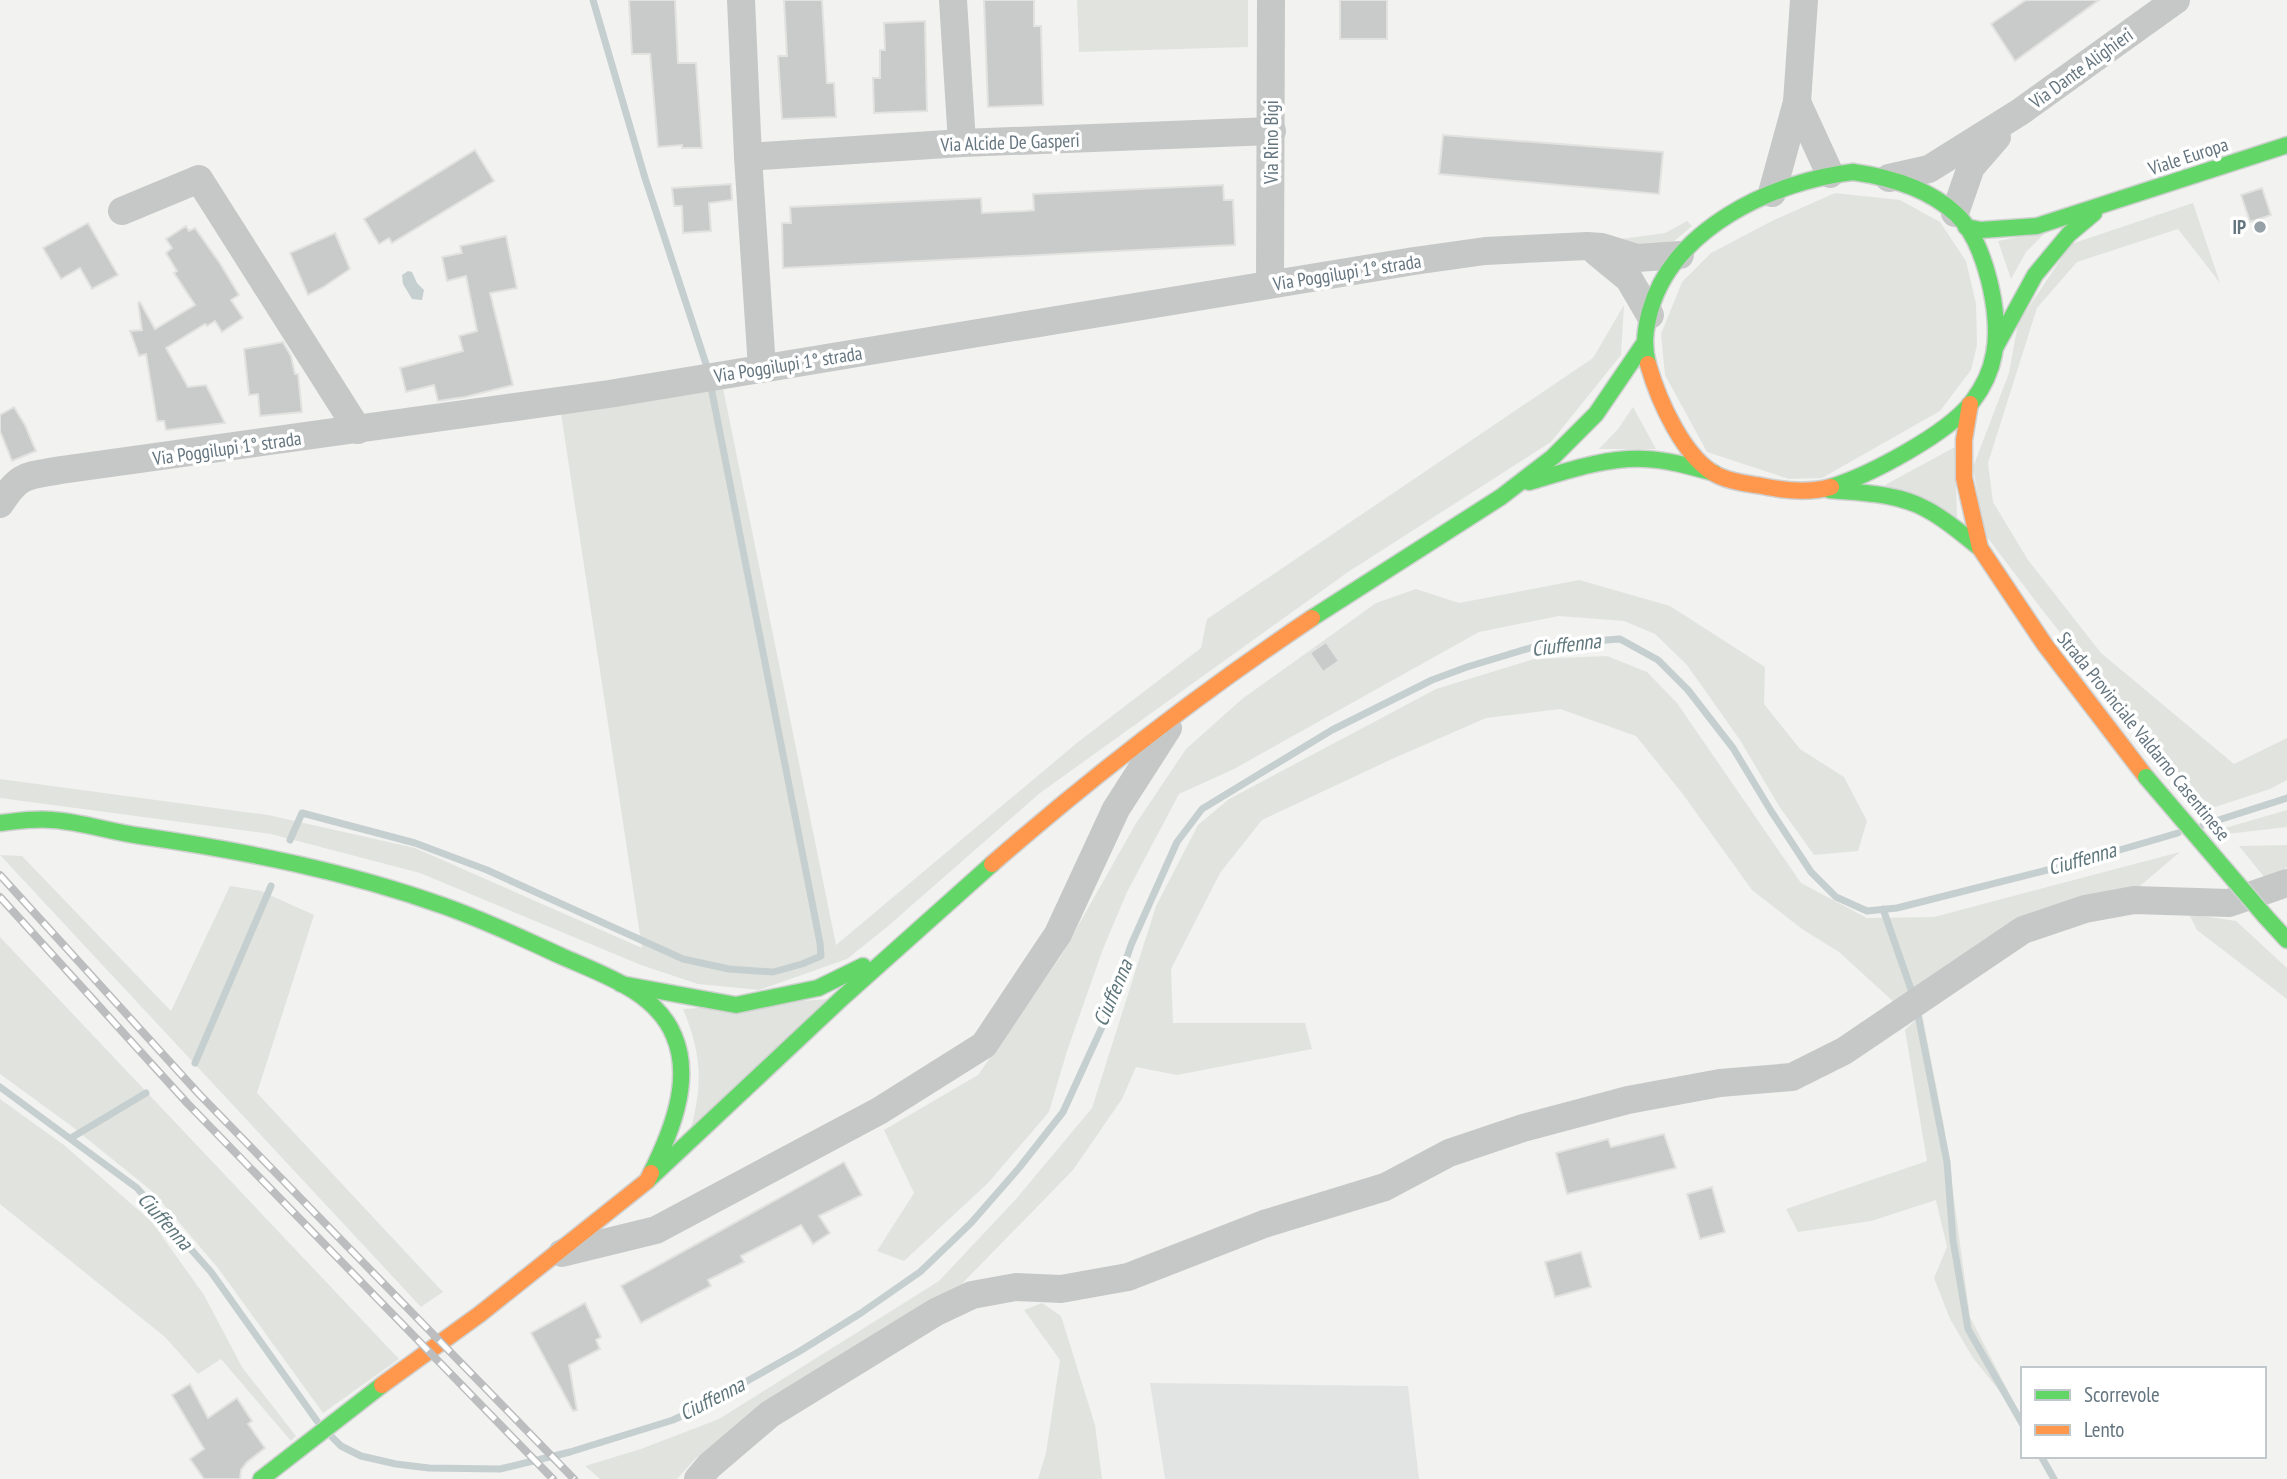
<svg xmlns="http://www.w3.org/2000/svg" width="2287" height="1479" font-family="'PT Sans Narrow',sans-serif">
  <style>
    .built { fill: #e2e4e3 }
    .green { fill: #e1e4de }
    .water { fill: #c6cfd0 }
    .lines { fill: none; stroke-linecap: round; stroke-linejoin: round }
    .stream { stroke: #c6cfd0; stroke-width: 7 }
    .building { fill: #c9cbcb; stroke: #e2e2e0; stroke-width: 2 }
    .fast-casing { stroke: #cfd0d0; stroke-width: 19 }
    .slow-casing { stroke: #cfd0d0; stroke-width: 19 }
    .street { stroke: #c6c8c8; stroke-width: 28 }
    .fast { stroke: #63d668; stroke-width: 16 }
    .slow { stroke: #ff974d; stroke-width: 16 }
    .rail-casing { stroke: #bcbdbe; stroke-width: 8 }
    .rail { stroke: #fff; stroke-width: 5; stroke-dasharray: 16; stroke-linecap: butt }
    .fast-bridge-casing { stroke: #cfd0d0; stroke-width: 19; stroke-linecap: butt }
    .fast-bridge { stroke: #63d668; stroke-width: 16 }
    .poi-dot { fill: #96a1a7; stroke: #fff; stroke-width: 2.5 }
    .labels { text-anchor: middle; stroke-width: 7; stroke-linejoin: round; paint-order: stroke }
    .street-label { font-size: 19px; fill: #64757f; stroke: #fff }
    .poi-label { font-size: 19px; font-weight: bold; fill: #64757f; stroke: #fff; text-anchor: end }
    .water-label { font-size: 21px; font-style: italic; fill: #5f777c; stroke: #fff }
  </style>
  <rect width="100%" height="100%" fill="#f2f2f0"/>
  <path class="built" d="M1150,1383L1408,1386L1419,1479H1165Z"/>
  <g class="green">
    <path d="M1077,0H1248V47L1079,52Z"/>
    <path d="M1835,193L1900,200L1940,222L1966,261L1976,304L1977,345L1971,370L1940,411L1822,478L1789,479L1707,452L1665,375L1661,334L1682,282L1711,253L1774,220Z"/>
    <path d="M2193,203L2220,283L2178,229L2077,262L2037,308L1988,463L1993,502L2028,560L2101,653L2234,764L2287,738V780L2270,789L2203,811L2043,611L1984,533L1973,467L2009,373L2018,323L2071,244Z"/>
    <path d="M1687,221L1692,226C1661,253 1659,254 1621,239L1665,233Z"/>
    <path d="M2047,231L2026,252L2011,279L1998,241Z"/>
    <path d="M1624,305L1621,355L1551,442L1348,572L1040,793L887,927L847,959L759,990L698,984L641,965L420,873L271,834L0,798V779L268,815L415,848L642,948L560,407L722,383L836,945L1078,742L1201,648L1207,619L1593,358Z"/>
    <path d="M1633,407L1656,449H1599L1618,429Z"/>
    <path d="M1955,447L1957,519L1885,485Z"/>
    <path d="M1579,580L1670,606L1765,667L1764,704L1800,749L1844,777L1867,821L1858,851L1814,855L1779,806L1740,740L1687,665L1655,634L1624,621L1559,616L1479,632L1234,769L1179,794L1127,892L1103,949L1067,1051L1049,1112L988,1183L904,1261L877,1251L914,1193L884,1130L978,1075L1061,956L1135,825L1186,749L1242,699L1376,603L1416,589L1459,603Z"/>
    <path d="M1607,656L1647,672L1677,703L1801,883L1867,918L1934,917L2180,852L2133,892L1897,1005L1839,952L1802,929L1752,890L1682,793L1636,736L1560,709L1486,718L1392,759L1262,820L1220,873L1171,969L1173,1023H1305L1312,1049L1177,1075L1136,1067L1122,1099L1073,1170L951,1295L833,1360L695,1459L677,1479H600L585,1466L641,1449L719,1419L939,1281L1016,1199L1092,1108L1156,906L1198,825L1229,799L1436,689L1534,659Z"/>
    <path d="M2287,810V827L2227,834L2225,828Z"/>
    <path d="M2287,845V867L2269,883L2239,846Z"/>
    <path d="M0,855L22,856L171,1011L230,886L261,891L314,915L257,1093L443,1292L421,1307Z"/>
    <path d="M2189,914L2236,921L2287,968V999L2197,930Z"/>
    <path d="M0,937L399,1359L323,1413L218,1268L153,1192L70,1125L0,1074Z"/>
    <path d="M830,999L690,1132C703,1084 702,1055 683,1009Z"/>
    <path d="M1922,1014L1944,1126L1970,1317L2023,1420L1973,1358L1950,1319L1934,1278L1947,1247L1936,1200L1871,1221L1798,1232L1786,1209L1927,1161L1905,1030Z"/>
    <path d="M0,1099L64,1145L152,1222L204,1295L242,1367L296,1436L291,1441L221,1359L198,1374L165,1337L0,1204Z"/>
    <path d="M1042,1303L1061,1316L1095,1425L1102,1479H1038L1046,1453L1060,1360L1024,1310Z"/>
  </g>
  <path class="water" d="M408,271L412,272L417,283L424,290L422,300L412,299L403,284L402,275Z"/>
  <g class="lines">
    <g class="stream">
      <path d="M593,0L645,178L708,370"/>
      <path d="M2203,825L2287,798"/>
      <path d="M290,840L302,813L415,843L487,870L683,959L729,969L773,972L802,964L821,956L820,943L710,382"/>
      <path d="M1883,909L1913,995"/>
      <path d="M1917,1010L1947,1162L1953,1240L1968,1329L2023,1425"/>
      <path d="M195,1063L271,886"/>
      <path d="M0,1087L137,1188L211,1272L317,1421"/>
      <path d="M71,1138L146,1093"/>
      <path d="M332,1437L341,1446L361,1456L396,1464L429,1468L500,1469L570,1452L673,1420L705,1405L800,1351L861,1313L920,1272L971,1223L1019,1168L1063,1112L1108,1014L1131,945L1177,842L1202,809L1332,730L1432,680L1467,667L1540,645L1620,639L1658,660L1688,690L1733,748L1771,811L1811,872L1836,897L1867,911L1897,908L2075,863L2178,833"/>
      <path d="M2041,1456L2054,1479"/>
    </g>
  </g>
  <g class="building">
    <path d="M629,0H675L678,63H696L702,148H682V145L658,147L650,54H632Z"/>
    <path d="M784,0H822L827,83H834L836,117L782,119L778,56H787Z"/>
    <path d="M984,0H1034V26H1041L1043,105L988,107Z"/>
    <rect x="1340" y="0" width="47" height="39"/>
    <path d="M2026,0H2099L2015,61L1991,24Z"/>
    <path d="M925,21L927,111L874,113L873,78H880V50H885L884,23Z"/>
    <path d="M1443,135L1663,152L1659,194L1439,174Z"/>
    <path d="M475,150L494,181L392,243L389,238L379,244L364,219Z"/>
    <path d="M731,184L732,200L709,203L711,231L683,233L682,206H674L672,188Z"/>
    <path d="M1223,185L1224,200H1233L1235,245L783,268L782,223H791L790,207L981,198L982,213L1025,211L1034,210L1033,194Z"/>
    <path d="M2262,188L2271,215L2250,222L2241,195Z"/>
    <path d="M88,223L118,275L92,289L80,268L61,279L43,248Z"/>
    <path d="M186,226L189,231L195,228L221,265L239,295L231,300L243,318L222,332L215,321L207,326L205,324L166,348L188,387L206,385L225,423L166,430L164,421H157L146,354L139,356L130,331L142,330L138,303L140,302L155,329L195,305L174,273L177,271L166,253L172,248L166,239Z"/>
    <path d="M335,233L350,269L322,288L308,295L290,253Z"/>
    <path d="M506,236L517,288L490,293L513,385L465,397L438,401L434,385L406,392L400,368L463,351L459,336L477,331L466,276L447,281L442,257L462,253L460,246Z"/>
    <path d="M283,342L291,356L295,374H298L302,412L260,416L258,394L249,395L244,349Z"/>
    <path d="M14,407L25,425L36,451L12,461L0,431V415Z"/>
    <path d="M1326,642L1339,661L1323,672L1310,653Z"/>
    <path d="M1664,1134L1676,1168L1567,1194L1556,1153L1608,1139L1611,1147Z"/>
    <path d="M844,1162L862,1195L819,1216L830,1233L813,1244L801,1225L741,1256L744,1262L708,1280L711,1286L641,1323L621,1286Z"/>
    <path d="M1712,1187L1725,1232L1700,1239L1687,1194Z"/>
    <path d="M1581,1252L1591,1287L1555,1297L1545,1262Z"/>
    <path d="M585,1303L601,1337L596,1340L600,1349L569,1365L577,1410L573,1411L531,1333Z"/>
    <path d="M190,1384L208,1418L237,1398L252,1421L248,1424L265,1448L247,1462L241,1470L240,1479H204L190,1459L204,1449L172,1395Z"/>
  </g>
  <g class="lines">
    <defs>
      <g id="fast">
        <path d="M1966,227L1981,230L2037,226L2287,145"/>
        <path d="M1995,348L2035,275L2069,234L2094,213"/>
        <path d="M1648,364C1643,345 1645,330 1650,311C1673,228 1774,181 1853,172"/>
        <path d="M1529,482C1567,471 1606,457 1645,459C1669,460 1692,467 1714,473"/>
        <path d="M1831,487C1870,475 1947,434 1972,402C1982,389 1991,371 1994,354C2002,315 1985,241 1956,214C1928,188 1889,177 1853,172"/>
        <path d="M1829,490C1861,493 1897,493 1926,509C1946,519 1963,535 1980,548"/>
        <path d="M1312,618L1501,497L1553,457L1596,414L1643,345"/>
        <path d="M0,823C18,821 35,818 53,820C82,822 111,832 141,836C244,851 346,871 444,906C484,920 522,938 561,956C601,974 656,991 674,1036C693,1080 671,1133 651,1173"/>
        <path d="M2265,916L2287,940"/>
        <path d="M621,984L736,1005L818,988L863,966"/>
        <path d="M647,1181L841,999L992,864"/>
        <path d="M261,1479L382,1385"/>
      </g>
      <g id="slow">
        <path d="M1648,364C1658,399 1684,460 1719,476C1734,483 1751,484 1767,487C1788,491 1810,493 1831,487"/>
        <path d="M1970,404L1964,440V478L1980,548L2045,645L2146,777"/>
        <path d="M992,864C1094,775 1200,693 1312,618"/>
        <path d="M382,1385L480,1314L647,1181L651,1173"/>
      </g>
    </defs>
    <use href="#fast" class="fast-casing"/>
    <use href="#slow" class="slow-casing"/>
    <g class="street">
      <path d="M741,0L748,157L962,143L1272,131"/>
      <path d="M953,0L962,143"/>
      <path d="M1797,102L1830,174"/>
      <path d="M748,157L762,368"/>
      <path d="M1889,178L1929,169L2020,112L2176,0"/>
      <path d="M1772,193L1797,102L1804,0"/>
      <path d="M122,211L199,179L358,430"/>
      <path d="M1955,213L1971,167L1997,137"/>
      <path d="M1595,251L1629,279L1650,315"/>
      <path d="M1270,284L1271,0"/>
      <path d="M0,504C20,473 27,476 61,470L609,394L1414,261L1485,251L1587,246L1602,247L1637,258L1680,255"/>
      <path d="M562,1253L656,1230L879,1111L984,1045L1058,934L1116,809L1168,728"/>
      <path d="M698,1479L709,1466L770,1414L936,1312L972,1295L1016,1287L1061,1289L1128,1277L1264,1224L1385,1187L1449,1153L1523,1128L1628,1100L1720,1083L1792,1077L1844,1051L2023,930L2085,909L2134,900L2229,903L2287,883"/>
    </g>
    <use href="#fast" class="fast"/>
    <use href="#slow" class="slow"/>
    <defs>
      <g id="rail">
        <path d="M0,875L199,1094L574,1479"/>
        <path d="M0,897L188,1104L553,1479"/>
      </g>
    </defs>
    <use href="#rail" class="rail-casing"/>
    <use href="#rail" class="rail"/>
    <defs>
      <path id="fast-bridge" d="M2146,777L2265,916"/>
    </defs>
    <use href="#fast-bridge" class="fast-bridge-casing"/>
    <use href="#fast-bridge" class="fast-bridge"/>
  </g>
  <circle class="poi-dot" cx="2260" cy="227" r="7"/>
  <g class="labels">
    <g class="street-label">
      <text transform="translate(2081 68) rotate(-36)" y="7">Via Dante Alighieri</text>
      <text transform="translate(1010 142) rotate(-2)" y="7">Via Alcide De Gasperi</text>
      <text transform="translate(1271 142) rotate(-90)" y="7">Via Rino Bigi</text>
      <text transform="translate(2188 156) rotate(-18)" y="7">Viale Europa</text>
      <text transform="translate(1347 272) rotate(-9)" y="7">Via Poggilupi 1° strada</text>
      <text transform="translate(788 364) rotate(-9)" y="7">Via Poggilupi 1° strada</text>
      <text transform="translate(227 448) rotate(-8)" y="7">Via Poggilupi 1° strada</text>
      <text transform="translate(2144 736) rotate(51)" y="7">Strada Provinciale Valdarno Casentinese</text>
    </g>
    <g class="poi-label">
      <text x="2246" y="234">IP</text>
    </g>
    <g class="water-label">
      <text transform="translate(1566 645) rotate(-7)" y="7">Ciuffenna</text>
      <text transform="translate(2082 859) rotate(-16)" y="7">Ciuffenna</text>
      <text transform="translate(1113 993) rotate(-67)" y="7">Ciuffenna</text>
      <text transform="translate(165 1221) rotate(48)" y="7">Ciuffenna</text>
      <text transform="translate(712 1399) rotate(-27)" y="7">Ciuffenna</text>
    </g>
  </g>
  <rect x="2021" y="1367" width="245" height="91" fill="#ffffff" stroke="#c1c8cc" stroke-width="2"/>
  <rect x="2035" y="1390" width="35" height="10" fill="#63d668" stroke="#c1c8cc" stroke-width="2"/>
  <text x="2084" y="1402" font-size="21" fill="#64757f">Scorrevole</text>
  <rect x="2035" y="1425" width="35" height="10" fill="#ff974d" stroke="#c1c8cc" stroke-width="2"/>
  <text x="2084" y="1437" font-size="21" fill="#64757f">Lento</text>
</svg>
